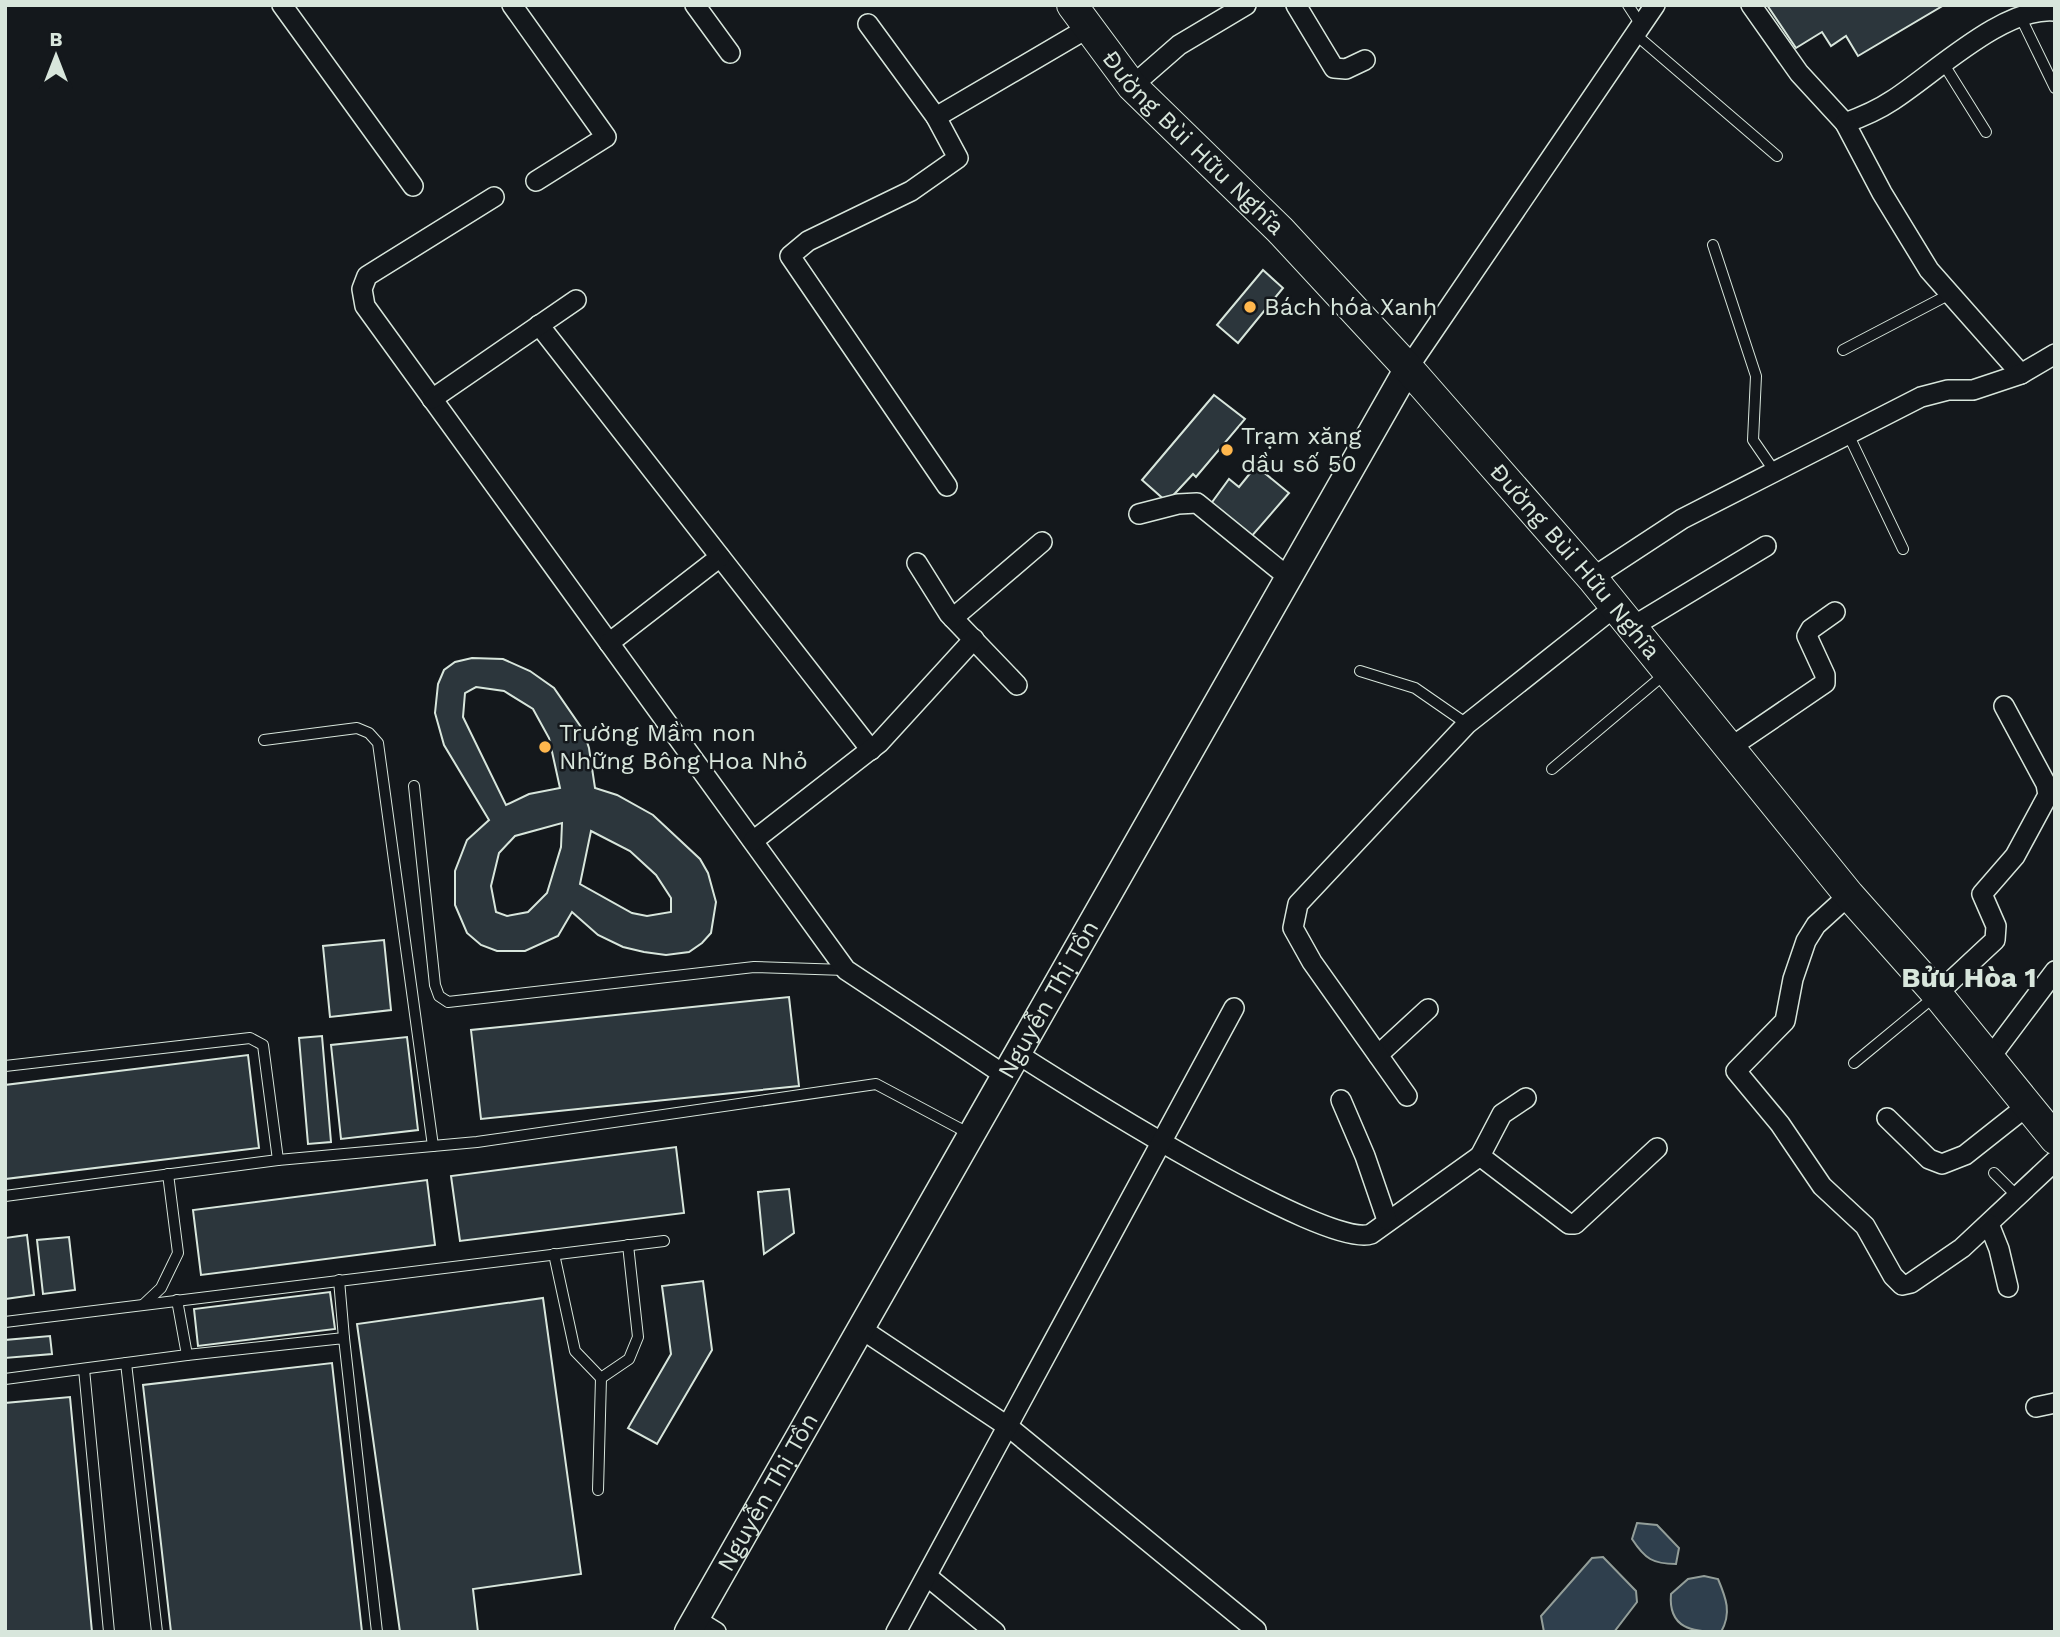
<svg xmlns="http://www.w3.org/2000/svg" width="2060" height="1637" font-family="'Work Sans',sans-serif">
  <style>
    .water { fill: #2f3f4d; stroke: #939e99; stroke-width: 2 }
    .building { fill: #2c363c; stroke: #d8e6dc; stroke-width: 2; fill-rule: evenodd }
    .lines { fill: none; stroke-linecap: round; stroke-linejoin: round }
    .lane-casing { stroke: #d8e6dc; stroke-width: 12 }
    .street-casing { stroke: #d8e6dc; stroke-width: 22 }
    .secondary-casing { stroke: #d8e6dc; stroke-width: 29 }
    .primary-casing { stroke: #d8e6dc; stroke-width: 32 }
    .lane { stroke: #14181c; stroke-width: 10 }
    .street { stroke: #14181c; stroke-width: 19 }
    .secondary { stroke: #14181c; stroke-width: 26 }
    .primary { stroke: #14181c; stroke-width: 30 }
    .poi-dot { fill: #ffb74d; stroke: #14181c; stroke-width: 2.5 }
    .labels { text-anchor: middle; stroke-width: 5; stroke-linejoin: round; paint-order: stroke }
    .street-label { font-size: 24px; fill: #d8e6dc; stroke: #14181c }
    .poi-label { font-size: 24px; fill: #d8e6dc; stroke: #14181c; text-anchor: start }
    .quarter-label { font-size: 28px; font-weight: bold; fill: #d8e6dc; stroke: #14181c }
  </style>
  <rect width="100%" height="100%" fill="#14181c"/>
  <g class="water">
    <path d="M1637,1523L1657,1525L1679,1548L1676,1564C1653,1564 1645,1559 1632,1539Z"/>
    <path d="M1603,1557L1636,1591L1637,1602L1614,1632H1544L1541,1616L1592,1558Z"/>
    <path d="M1704,1576L1718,1579C1726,1598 1732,1613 1721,1632C1693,1632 1668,1629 1671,1594L1688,1579Z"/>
  </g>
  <g class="building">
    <path d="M1767,5H1944L1858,56L1846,36L1831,46L1822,32L1796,48Z"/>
    <path d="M1263,270L1283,288L1238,343L1217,325Z"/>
    <path d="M1214,395L1245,419L1196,477L1193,474L1167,502L1142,480Z"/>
    <path d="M1256,466L1289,493L1251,537L1210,505L1229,479L1239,487Z"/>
    <path d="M472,658L503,659L530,671L554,688L583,730L589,748L595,788L617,795L653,815L700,859L708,873L716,902L711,933L702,943L689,952L666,955L644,952L623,947L598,935L572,912L558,936L525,951H497L481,945L467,933L455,905V871L467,840L489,820L444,745L435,713L438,684L444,670L455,662ZM476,687L504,691L533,709L549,738L560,788L529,794L506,805L463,717L465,693ZM562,823L561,847L547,893L528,912L507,916L496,912L491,886L499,853L515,836ZM591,831L630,851L656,875L671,898V912L647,916L632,913L580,884Z"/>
    <path d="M384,940L391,1010L330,1017L323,946Z"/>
    <path d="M789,997L799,1086L481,1119L471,1030Z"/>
    <path d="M322,1036L331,1142L308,1144L299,1038Z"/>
    <path d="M407,1037L418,1130L341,1139L331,1045Z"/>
    <path d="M248,1055L259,1148L5,1179V1085Z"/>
    <path d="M676,1147L684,1213L460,1241L451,1176Z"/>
    <path d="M427,1180L435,1245L201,1275L193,1210Z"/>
    <path d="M789,1189L794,1233L764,1254L758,1192Z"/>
    <path d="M27,1235L34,1295L5,1299V1238Z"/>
    <path d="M69,1237L75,1290L43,1294L37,1240Z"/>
    <path d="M703,1281L712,1350L657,1444L628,1428L671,1354L662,1286Z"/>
    <path d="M330,1292L335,1329L198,1346L194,1309Z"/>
    <path d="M543,1298L581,1574L473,1589L478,1632H400L357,1324Z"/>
    <path d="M50,1336L52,1354L5,1358V1340Z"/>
    <path d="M332,1363L362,1632H171L143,1385Z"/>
    <path d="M70,1397L92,1632H5V1403Z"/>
  </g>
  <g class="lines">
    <defs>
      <g id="lane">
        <path d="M1628,5L1641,25"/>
        <path d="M2020,16L2055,88"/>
        <path d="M1635,34L1777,156"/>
        <path d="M1943,63L1986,132"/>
        <path d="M1713,245L1756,376L1753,440L1775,472"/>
        <path d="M1843,350L1950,294"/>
        <path d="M1849,436L1903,549"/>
        <path d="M1360,671L1415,688L1467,724"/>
        <path d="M264,740L357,728L369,733L378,743L433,1146"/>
        <path d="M1552,769L1666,673"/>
        <path d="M414,786L435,985L439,996L448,1002L754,967L845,970"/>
        <path d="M1854,1063L1934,997"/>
        <path d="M5,1066L250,1038L263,1045L278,1160"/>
        <path d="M1994,1173L2018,1197"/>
        <path d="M5,1196L278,1160L477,1142L876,1084L970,1134"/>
        <path d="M554,1254L575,1351L601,1378L629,1359L638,1337L628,1245"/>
        <path d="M339,1280L344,1338"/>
        <path d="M144,1304L161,1288L178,1253L168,1174"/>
        <path d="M5,1322L664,1241"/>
        <path d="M187,1355L344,1338L377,1632"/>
        <path d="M126,1363L157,1632"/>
        <path d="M84,1369L109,1632"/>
        <path d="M5,1379L187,1355L177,1300"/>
        <path d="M598,1490L601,1378"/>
      </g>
      <g id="street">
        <path d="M282,5L413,186"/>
        <path d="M512,5L606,137L536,181"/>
        <path d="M695,5L730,53"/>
        <path d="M1296,5L1334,68L1346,69L1365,60"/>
        <path d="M1751,5L1799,73L1845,123C1862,117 1878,110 1893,100C1935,73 2004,6 2055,11"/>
        <path d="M868,24L936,117L958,158L911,191L808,241L790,256L947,486"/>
        <path d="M1132,86L1179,45L1246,5"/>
        <path d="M936,117L1088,28"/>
        <path d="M1845,123L1882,193L1929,270L2021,374"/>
        <path d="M494,197L367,276L362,289L365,306L846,970L1003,1074"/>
        <path d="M539,325L871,750"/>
        <path d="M1408,368L1655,5"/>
        <path d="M432,399L576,300"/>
        <path d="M1139,514L1178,504L1197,503L1288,577"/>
        <path d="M917,563L949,614L1017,685"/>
        <path d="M1592,578L1682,519L1921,397L1948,390H1973L2021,374L2055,354"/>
        <path d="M953,618L1042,542"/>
        <path d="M1632,627L1766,546"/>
        <path d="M609,643L720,557"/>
        <path d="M1731,747L1825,683V675L1807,636L1811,629L1835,612"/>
        <path d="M753,841L879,743L974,639"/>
        <path d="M1849,895L1816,925L1806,941L1793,979L1785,1021L1736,1071L1780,1124L1822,1186L1865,1226L1893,1276L1902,1285L1911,1283L1962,1248L2055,1161"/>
        <path d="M1937,994L1995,940L1996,926L1982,894L2015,856L2048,795L2046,784L2004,706"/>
        <path d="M1016,1053C1066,1085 1326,1250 1371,1234L1480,1156L1569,1224H1575L1657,1148"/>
        <path d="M1378,1055L1428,1009"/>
        <path d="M1989,1059L2055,971"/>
        <path d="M1407,1096L1312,962L1293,928L1298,904L1467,724L1616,606"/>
        <path d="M1341,1100L1365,1156L1387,1220"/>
        <path d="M1887,1118L1929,1159L1942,1164L1965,1155L2027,1106"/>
        <path d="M1480,1156L1502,1114L1526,1098"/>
        <path d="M1989,1224L1999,1249L2008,1287"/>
        <path d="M860,1328L1010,1428L1256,1630"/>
        <path d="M2036,1407L2055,1403"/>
        <path d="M928,1577L995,1632"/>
        <path d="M695,1619L716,1632"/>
        <path d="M896,1632L1234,1008"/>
      </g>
      <g id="secondary">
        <path id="s1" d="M688,1632L1408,368"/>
      </g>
      <g id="primary">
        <path id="s2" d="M1072,5L1132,86L1280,230L1408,368L1592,578L1849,895L1937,994L2055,1139"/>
      </g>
    </defs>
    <use href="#lane" class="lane-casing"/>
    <use href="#street" class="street-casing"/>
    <use href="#secondary" class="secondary-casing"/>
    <use href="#primary" class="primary-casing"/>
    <use href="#lane" class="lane"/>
    <use href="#street" class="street"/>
    <use href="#secondary" class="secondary"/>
    <use href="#primary" class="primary"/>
  </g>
  <g class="poi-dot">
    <circle cx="1250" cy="307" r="7"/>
    <circle cx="1227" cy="450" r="7"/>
    <circle cx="545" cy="747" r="7"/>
  </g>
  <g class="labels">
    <g class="street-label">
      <text dy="8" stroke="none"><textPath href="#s2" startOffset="184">Đường Bùi Hữu Nghĩa</textPath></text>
      <text dy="8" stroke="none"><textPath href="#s2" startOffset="751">Đường Bùi Hữu Nghĩa</textPath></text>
      <text dy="8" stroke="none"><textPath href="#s1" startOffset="728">Nguyễn Thị Tồn</textPath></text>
      <text dy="8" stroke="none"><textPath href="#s1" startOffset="161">Nguyễn Thị Tồn</textPath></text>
    </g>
    <g class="poi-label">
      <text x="1264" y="315">Bách hóa Xanh</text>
      <text x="1241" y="444">Trạm xăng<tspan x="1241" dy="28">dầu số 50</tspan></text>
      <text x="559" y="741">Trường Mầm non<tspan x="559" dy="28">Những Bông Hoa Nhỏ</tspan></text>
    </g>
    <g class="quarter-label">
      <text x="1969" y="987">Bửu Hòa 1</text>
    </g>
  </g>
  <rect width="2060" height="1637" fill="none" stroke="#d8e6dc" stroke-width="14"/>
  <g transform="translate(56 56)" stroke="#14181c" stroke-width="5" paint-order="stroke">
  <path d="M0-5L12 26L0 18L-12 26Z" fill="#d8e6dc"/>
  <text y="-10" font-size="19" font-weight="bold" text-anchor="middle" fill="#d8e6dc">B</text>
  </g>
</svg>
